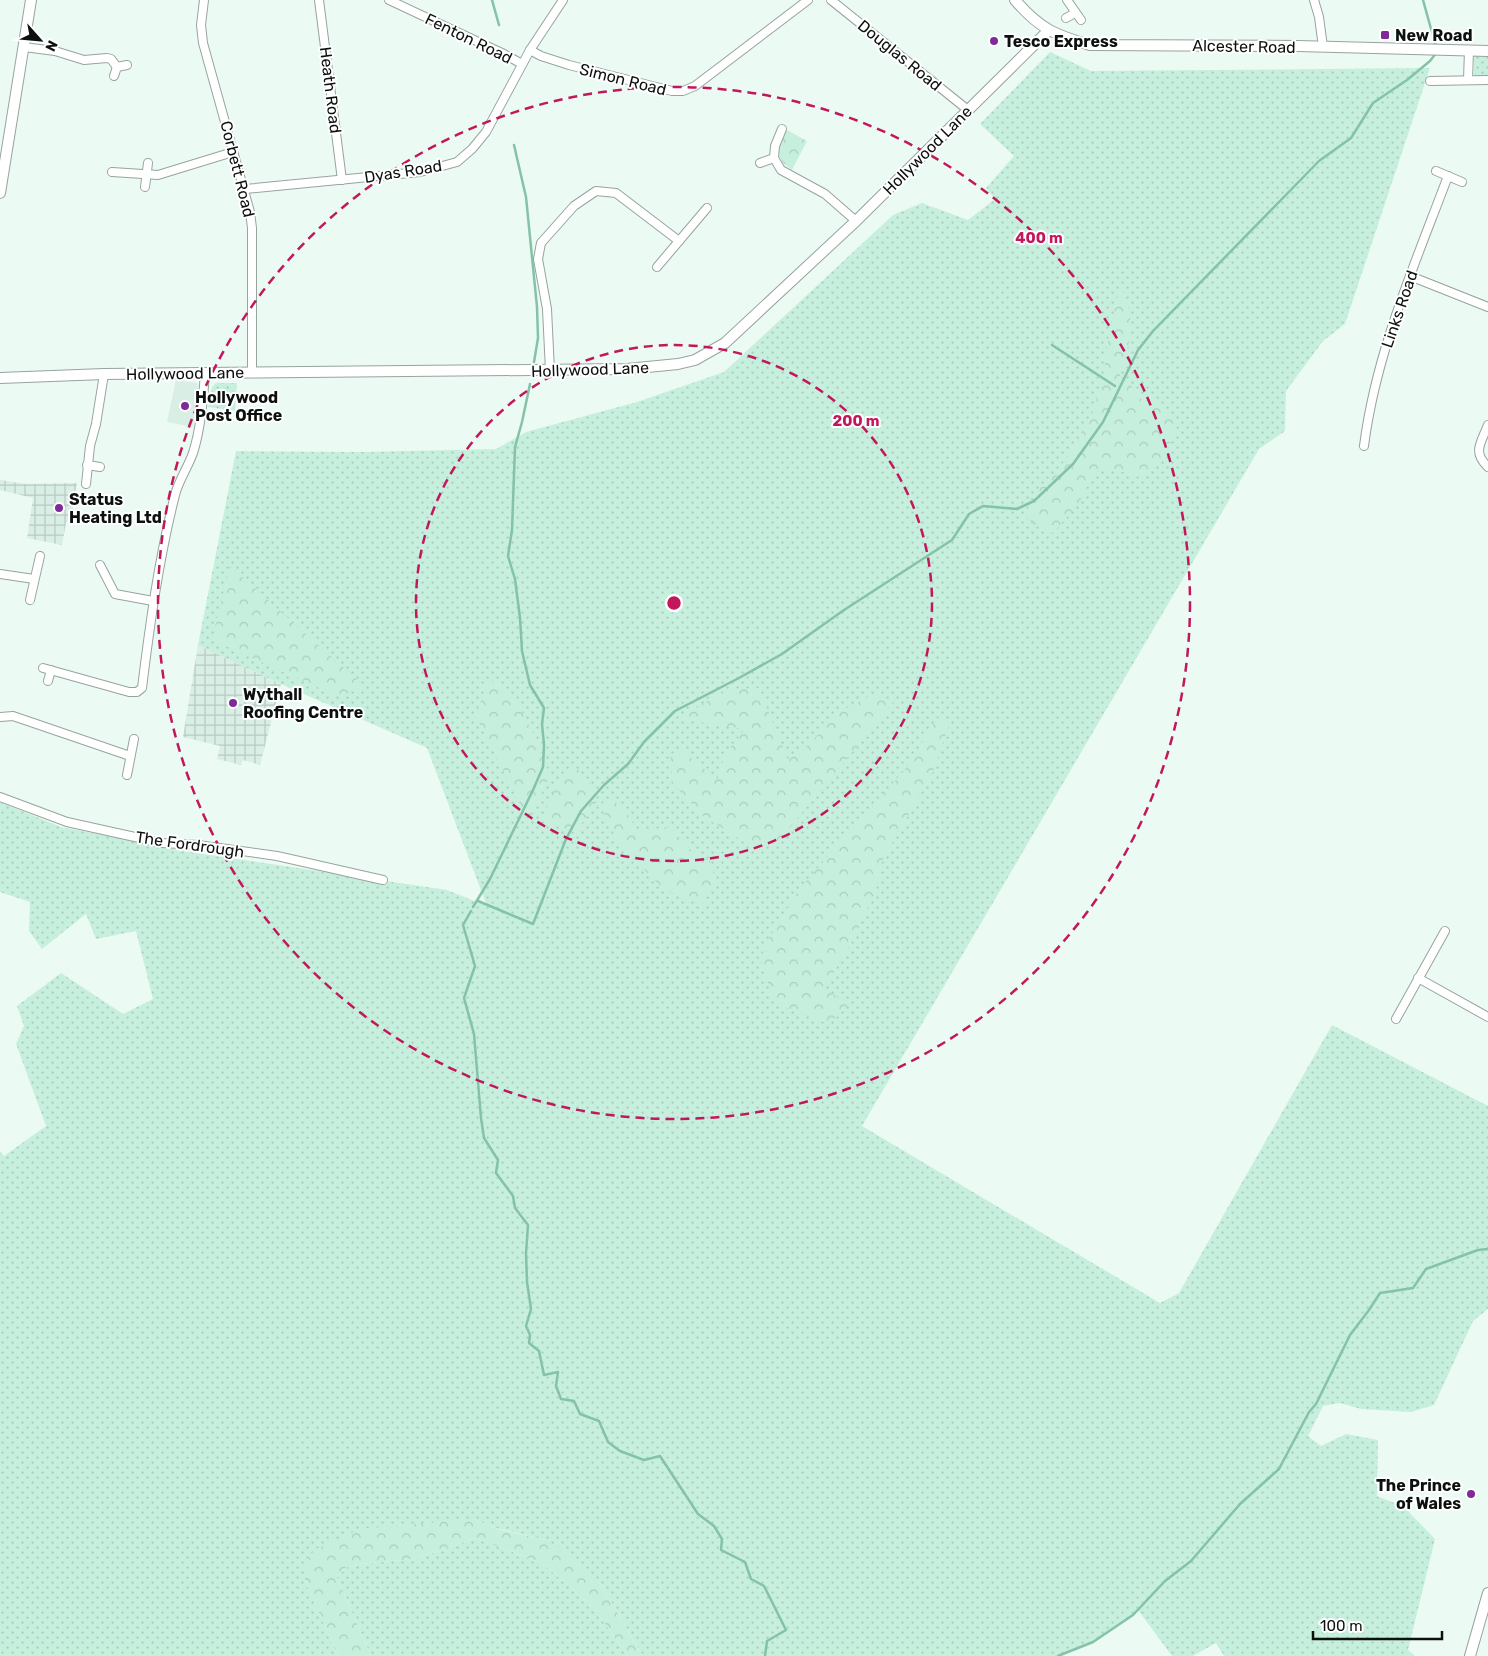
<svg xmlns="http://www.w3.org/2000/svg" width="1488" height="1656" font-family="Rubik,sans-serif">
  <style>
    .built { fill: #d9eee5 }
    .industrial { fill: url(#industrial-grid) }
    .grass { fill: url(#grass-dots) }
    .forest { fill: url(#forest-crowns) }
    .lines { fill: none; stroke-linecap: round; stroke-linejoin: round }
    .stream { stroke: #84c2a9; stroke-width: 2.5 }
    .minor-casing { stroke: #97a49e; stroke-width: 10 }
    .tertiary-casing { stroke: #97a49e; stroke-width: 12 }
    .minor { stroke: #fff; stroke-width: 8 }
    .tertiary { stroke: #fff; stroke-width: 10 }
    .ring { fill: none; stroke: #c2185b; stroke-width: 2.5; stroke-dasharray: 9 6 }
    .poi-dot { fill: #7f2a99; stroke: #fff; stroke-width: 2 }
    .labels { text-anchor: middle; stroke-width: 4; stroke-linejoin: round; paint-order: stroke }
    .poi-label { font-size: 16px; font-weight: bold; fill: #0c110f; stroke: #fff; text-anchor: start }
    .street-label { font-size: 16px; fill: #0c110f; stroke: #fff }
    .centre { fill: #c2185b; stroke: #fff; stroke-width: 2.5 }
    .ring-label { font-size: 15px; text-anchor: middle; font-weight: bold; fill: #c2185b; stroke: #fff; stroke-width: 4; stroke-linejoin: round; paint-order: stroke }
  </style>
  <defs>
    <pattern id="industrial-grid" width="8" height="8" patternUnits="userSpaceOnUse" patternTransform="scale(1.25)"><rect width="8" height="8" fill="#d9eee5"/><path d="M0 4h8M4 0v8" fill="none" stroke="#b9cbc3"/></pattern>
    <pattern id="grass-dots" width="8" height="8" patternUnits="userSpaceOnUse" patternTransform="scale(1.25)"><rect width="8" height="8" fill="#c7efde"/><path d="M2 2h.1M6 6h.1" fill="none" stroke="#aaccbd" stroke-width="1.8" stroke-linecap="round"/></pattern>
    <pattern id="forest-crowns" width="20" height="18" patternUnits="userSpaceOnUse" patternTransform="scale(1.25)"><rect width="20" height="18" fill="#c7efde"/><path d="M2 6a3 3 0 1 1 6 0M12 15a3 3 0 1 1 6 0" fill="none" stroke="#aaccbd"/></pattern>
  </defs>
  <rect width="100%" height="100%" fill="#ecfaf4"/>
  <path class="built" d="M176,380L197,383L199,392L193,427L167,422Z"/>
  <g class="industrial">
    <path d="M0,480L26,484L77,483L71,518L66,523L62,545L27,538L33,498L0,490Z"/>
    <path d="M198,645L281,684L260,765L243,760L241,765L217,759L220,746L183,737Z"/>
  </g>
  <g class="grass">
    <path d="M1050,52L1091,71L1430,68L1345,324L1323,341L1286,391L1285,431L1259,449L862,1126L1160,1303L1179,1293L1332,1025L1488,1106V1309L1473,1321L1434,1405L1411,1412L1361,1409L1340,1403L1323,1406L1308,1436L1321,1446L1346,1434L1378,1440L1377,1496L1404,1507L1435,1539L1408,1650L1415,1656H1224L1216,1643L1193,1656H1172L1138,1610L1133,1615L1093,1642L1060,1656H643L601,1585L546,1540L495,1528L473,1519L305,1581L338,1656H0V1151L4,1156L46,1126L16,1044L24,1026L17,1006L61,973L123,1014L153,999L136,931L96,939L86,914L42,949L29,931L30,902L0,892V802L61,827L197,853L447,890L487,906L427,748L281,684L198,645L236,451L362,452L496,449L526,432L637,402L724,372L893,215L922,203L968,220L995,199L986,188L1014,156L980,124Z"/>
    <path d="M1474,56L1488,57V77H1474Z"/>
    <path d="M216,383H237L235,411L208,407L212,387Z"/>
    <path d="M475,1538L542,1563L593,1607L628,1656H371L337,1578L345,1568L358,1564L415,1559Z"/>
  </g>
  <g class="forest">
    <path d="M787,130L807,141L792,170C773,158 778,147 787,130Z"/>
    <path d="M1119,290L1123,292C1137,324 1129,344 1120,376L1129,383L1141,399L1154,401L1179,421L1166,453L1143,478L1123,472L1102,470L1091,479L1079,503L1053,533L1035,525L1026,517L1031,498L1055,473L1073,450L1092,415L1103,377L1109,335Z"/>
    <path d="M230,566L364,686L339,697L212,640Z"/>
    <path d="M488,679L512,694L532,731L550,775L529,822L476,716Z"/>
    <path d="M759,688L788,760L803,750L841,711L874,694L894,701L778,842L751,846L703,816L673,784L670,754L683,751L717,780L725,754L745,729L679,719L727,689Z"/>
    <path d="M937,718L949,725L932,774L883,859L876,889L854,938L824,989L849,1004L829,1024L774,1003L761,960L765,945L800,888L908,766Z"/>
    <path d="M573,765L589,781L597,801L576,832L542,821L556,783Z"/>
    <path d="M610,798L626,811L638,832L669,827L692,851L711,862L715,883L702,905L664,890L619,844L600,805Z"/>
    <path d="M473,1519L497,1529L546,1540L568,1553L601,1585L643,1656H628L593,1607L542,1563L475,1538L415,1559L358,1564L345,1568L337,1578L371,1656H338L305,1581V1566L314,1550L360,1529Z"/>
  </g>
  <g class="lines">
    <g class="stream">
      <path d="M492,0L499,25"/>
      <path d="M1423,0L1436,47"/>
      <path d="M514,145L526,197L537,307L538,338L534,362"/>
      <path d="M1052,345L1115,386"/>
      <path d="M478,901L533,924L566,839L581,811L604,785L628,764L644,742L675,711L739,678L782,654L844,610L952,540L969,514L983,506L1017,509L1034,501L1073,464L1103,422L1138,350L1153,331L1319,161L1351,138L1373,103L1407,80L1430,61L1437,52"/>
      <path d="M473,907L490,879L533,790L543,767L544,745L542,724L544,708L530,685L522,651L520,618L515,579L508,556L512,530L515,447L522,422L530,384"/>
      <path d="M471,911L463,925L475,966L464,998L474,1034L481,1118L484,1138L498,1160L496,1173L513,1196L515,1208L528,1225L526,1253L527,1282L531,1309L526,1326L530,1335L529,1343L539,1351L544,1375L558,1372L556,1386L561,1399L574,1401L580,1414L599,1421L608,1442L620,1451L644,1460L660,1456L698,1514L714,1526L722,1539L721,1550L745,1562L751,1579L764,1586L786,1630L767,1641L765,1656"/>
      <path d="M1058,1656L1093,1642L1133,1615L1165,1581L1191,1561L1240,1504L1279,1469L1309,1412L1316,1404L1350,1335L1369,1310L1380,1293L1413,1288L1426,1269L1478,1250L1488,1249"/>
    </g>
    <defs>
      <g id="minor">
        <path d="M204,0L201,25L203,43L250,212L252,228V372"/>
        <path d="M319,0L342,180"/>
        <path d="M389,0L502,53L522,64"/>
        <path d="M831,0L968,110"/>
        <path d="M1067,0L1081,20"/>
        <path d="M1314,0L1319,17L1323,47"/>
        <path d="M1066,18L1075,13"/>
        <path d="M24,47L55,51L84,60L107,58L111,59L117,67"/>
        <path d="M530,50L541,56L569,65L672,91H683L695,86L808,0"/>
        <path d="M114,76L117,67L127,65"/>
        <path d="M1468,80L1469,50"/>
        <path d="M1430,81L1488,80"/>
        <path d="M782,129L775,146L774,158L781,170L825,194L856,221"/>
        <path d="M760,163L774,158"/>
        <path d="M1436,171L1462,182"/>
        <path d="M112,172L158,175L233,152"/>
        <path d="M145,187L148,163"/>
        <path d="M245,189L420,172L457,162L472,149L486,132L530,50L563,0"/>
        <path d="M657,267L707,208"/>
        <path d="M1410,276L1488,307"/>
        <path d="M550,371L547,309L538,259L541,243L574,206L596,191L616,193L679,241"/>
        <path d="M1488,425C1481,443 1472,452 1488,467"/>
        <path d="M1364,446C1376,352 1415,264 1448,176"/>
        <path d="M87,465L100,467"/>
        <path d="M86,484L90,446L96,424L104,374"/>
        <path d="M100,565L115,594L153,601"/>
        <path d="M0,574L34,579"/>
        <path d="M30,600L40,556"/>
        <path d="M43,668L129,692H137L142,688C150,623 159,558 175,495C178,482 188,467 193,453C201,428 203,399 205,373"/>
        <path d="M48,681L51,670"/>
        <path d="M0,717L13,716L130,756"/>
        <path d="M127,775L134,739"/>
        <path d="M0,797L67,822L162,843L198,845L277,856L383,880"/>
        <path d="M1418,978L1488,1017"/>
        <path d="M1396,1019L1445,931"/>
      </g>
      <g id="tertiary">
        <path d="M1015,0C1040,29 1055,35 1090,45L1298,46L1488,51"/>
        <path d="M0,193L31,0"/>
        <path d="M0,378L104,374L627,369L678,364L695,360L725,343L856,221L1048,31"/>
        <path d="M1470,1656L1488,1593"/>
      </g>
    </defs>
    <use href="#minor" class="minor-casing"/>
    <use href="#tertiary" class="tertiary-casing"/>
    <use href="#minor" class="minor"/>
    <use href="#tertiary" class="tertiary"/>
  </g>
  <g class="ring">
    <circle cx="674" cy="603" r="258"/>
    <circle cx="674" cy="603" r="516"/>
  </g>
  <g class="poi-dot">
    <rect x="1380" y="30" width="10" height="10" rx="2.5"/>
    <circle cx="994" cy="41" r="5"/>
    <circle cx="185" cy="406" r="5"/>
    <circle cx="59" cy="508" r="5"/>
    <circle cx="233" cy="703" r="5"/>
    <circle cx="1471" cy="1494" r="5"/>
  </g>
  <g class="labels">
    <g class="poi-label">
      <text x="1395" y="41">New Road</text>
      <text x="1004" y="47">Tesco Express</text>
      <text x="195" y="403">Hollywood<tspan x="195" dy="18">Post Office</tspan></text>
      <text x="69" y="505">Status<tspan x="69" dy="18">Heating Ltd</tspan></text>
      <text x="243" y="700">Wythall<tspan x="243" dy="18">Roofing Centre</tspan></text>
      <text x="1461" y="1491" text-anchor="end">The Prince<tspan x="1461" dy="18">of Wales</tspan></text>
    </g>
    <g class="street-label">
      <text transform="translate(469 38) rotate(26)" y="6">Fenton Road</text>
      <text transform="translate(1244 46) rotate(1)" y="6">Alcester Road</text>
      <text transform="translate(900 55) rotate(39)" y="6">Douglas Road</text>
      <text transform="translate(623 79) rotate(14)" y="6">Simon Road</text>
      <text transform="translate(331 90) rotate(83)" y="6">Heath Road</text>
      <text transform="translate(927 150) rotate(-45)" y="6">Hollywood Lane</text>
      <text transform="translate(238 169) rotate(76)" y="6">Corbett Road</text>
      <text transform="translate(403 171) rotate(-9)" y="6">Dyas Road</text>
      <text transform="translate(1399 309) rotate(-71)" y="6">Links Road</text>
      <text transform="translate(590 369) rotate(-2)" y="6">Hollywood Lane</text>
      <text transform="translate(185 373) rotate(-1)" y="6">Hollywood Lane</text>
      <text transform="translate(190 844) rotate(8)" y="6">The Fordrough</text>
    </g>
  </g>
  <circle cx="674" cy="603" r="8" class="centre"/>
  <g class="ring-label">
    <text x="1039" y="243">400 m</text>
    <text x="856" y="426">200 m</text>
  </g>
  <g transform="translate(40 40) rotate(117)" stroke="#ffffff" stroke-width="4" paint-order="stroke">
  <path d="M0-4L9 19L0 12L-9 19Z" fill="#0c110f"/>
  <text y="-8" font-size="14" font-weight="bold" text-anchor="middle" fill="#0c110f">N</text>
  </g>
  <path d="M1313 1631v8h129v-8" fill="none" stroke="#0c110f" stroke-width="2.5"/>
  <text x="1320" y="1631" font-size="15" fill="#0c110f" stroke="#ffffff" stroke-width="4" paint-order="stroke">100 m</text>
</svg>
